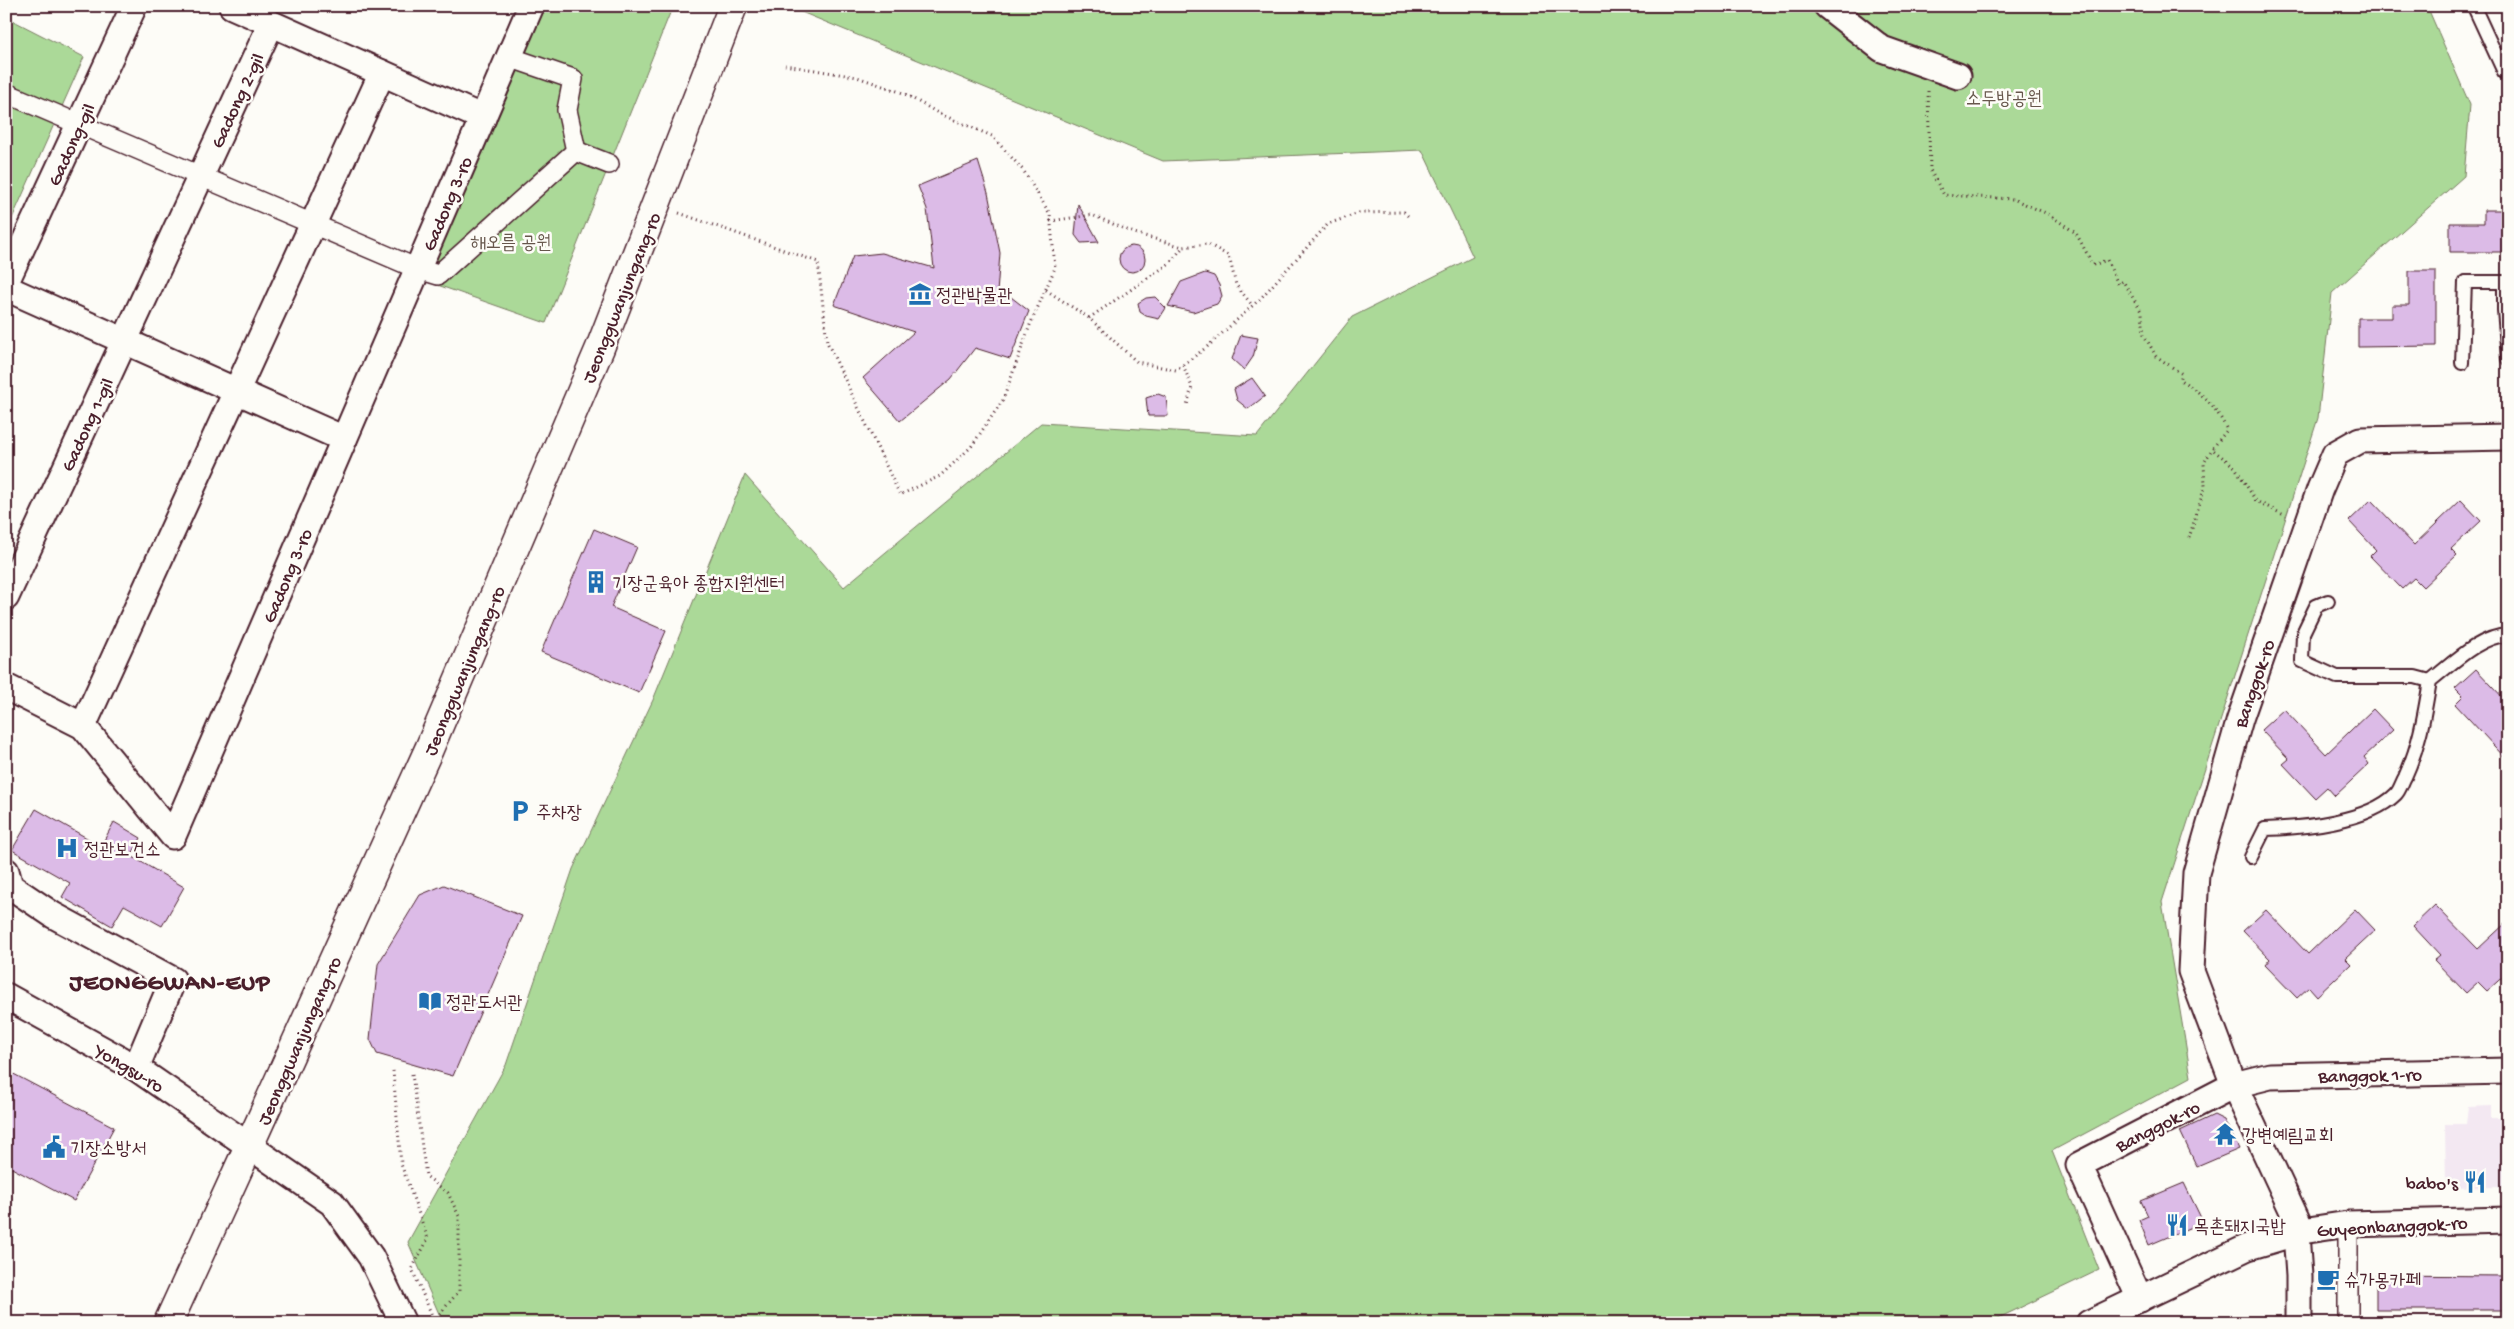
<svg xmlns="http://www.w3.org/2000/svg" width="2514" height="1329" font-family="'Gochi Hand','Poor Story',sans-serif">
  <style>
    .built { fill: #f3e8f2 }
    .green { fill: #abd998; stroke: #7a7c62 }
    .building { fill: #dcbbe7; stroke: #4a1f2b }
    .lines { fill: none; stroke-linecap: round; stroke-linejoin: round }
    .service-casing { stroke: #4a1f2b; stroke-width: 16 }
    .pedestrian-casing { stroke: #4a1f2b; stroke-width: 22 }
    .minor-casing { stroke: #4a1f2b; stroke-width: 29 }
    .secondary-casing { stroke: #4a1f2b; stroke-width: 31 }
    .trunk-casing { stroke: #4a1f2b; stroke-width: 31 }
    .path { stroke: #4a1f2b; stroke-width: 3; stroke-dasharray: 1 4; stroke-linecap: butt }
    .service { stroke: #fdfcf7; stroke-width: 12 }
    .pedestrian { stroke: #fdfcf7; stroke-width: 19 }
    .minor { stroke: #fdfcf7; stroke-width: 25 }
    .secondary { stroke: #fdfcf7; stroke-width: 28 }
    .trunk { stroke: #fdfcf7; stroke-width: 28 }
    .labels { text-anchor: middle; stroke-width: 5; stroke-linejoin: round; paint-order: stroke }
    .park-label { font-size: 19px; fill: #67574c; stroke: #fdfcf7 }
    .street-label { font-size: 19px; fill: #4a1f2b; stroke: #fdfcf7 }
    .poi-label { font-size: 19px; fill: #4a1f2b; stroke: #fdfcf7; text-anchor: start }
    .district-label { font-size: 24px; font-weight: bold; letter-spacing: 1px; fill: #4a1f2b; stroke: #fdfcf7 }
  </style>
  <rect width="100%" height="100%" fill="#fdfcf7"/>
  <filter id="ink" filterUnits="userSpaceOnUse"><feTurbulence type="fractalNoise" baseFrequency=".02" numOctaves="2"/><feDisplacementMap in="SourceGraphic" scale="10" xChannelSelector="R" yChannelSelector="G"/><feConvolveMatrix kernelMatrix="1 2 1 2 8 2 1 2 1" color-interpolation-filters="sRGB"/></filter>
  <g filter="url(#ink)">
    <path class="built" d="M2491,1106V1118H2508V1187L2446,1188L2445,1124H2466L2468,1107Z"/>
    <g class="green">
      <path d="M544,6H653L670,13L546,323L426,281Z"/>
      <path d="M795,6H2427L2470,105L2464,176L2332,293L2318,418L2162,902L2191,1077L2052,1151L2099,1270L1988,1323H443L408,1242L506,1065L573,869L653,700L745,475L844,587L1041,423L1257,436L1352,317L1473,257L1422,150L1163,161L794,9Z"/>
      <path d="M6,17L84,57L6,232Z"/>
    </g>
    <g class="building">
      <path d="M978,161L988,193L1000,253L997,293L1011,297L1029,311L1010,359L975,348L951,379L900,421L863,378L914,332L834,305L853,256L882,253L934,268L927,209L918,186Z"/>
      <path d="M1078,204L1099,242L1081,243L1075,235Z"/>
      <path d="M2484,210H2508V252H2450V223H2484Z"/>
      <circle cx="1132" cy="259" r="13"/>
      <path d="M2409,271H2436V346L2358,347V318H2392V305H2409Z"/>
      <path d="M1205,273L1214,276L1219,285L1222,296L1217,304L1193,312L1168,306L1181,282Z"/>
      <path d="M1155,297L1166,308L1159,319L1146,316L1140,312L1138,303L1146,298Z"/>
      <path d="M1241,335L1258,338L1253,357L1244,370L1232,359Z"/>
      <path d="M1252,378L1265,396L1248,409L1237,400L1234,389Z"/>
      <path d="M1158,394L1166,397L1168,416H1148L1146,398Z"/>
      <path d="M2371,500L2414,545L2461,500L2481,521L2451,549L2457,555L2423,587L2414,578L2402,589L2370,556L2376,550L2349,521Z"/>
      <path d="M594,529L637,547L611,607L666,631L639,693L541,652Z"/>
      <path d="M2476,669L2508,703V761L2455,704L2463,696L2455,688Z"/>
      <path d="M2284,709L2326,754L2373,709L2393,730L2364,757L2369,764L2335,796L2327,787L2315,798L2283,764L2289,759L2261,730Z"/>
      <path d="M36,809L101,846L114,822L141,838L131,856L184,887L162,926L124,905L112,926L62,897L70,883L12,850Z"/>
      <path d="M444,885L522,916L453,1076L377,1054L370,1039L378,964L420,895Z"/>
      <path d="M2435,905L2478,949L2508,921V972L2487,991L2478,982L2466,993L2434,960L2440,955L2413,926Z"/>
      <path d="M2355,909L2375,930L2345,958L2351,964L2317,996L2309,987L2297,998L2265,965L2270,959L2243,931L2266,910L2308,954Z"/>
      <path d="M6,1070L114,1127L74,1201L6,1165Z"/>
      <path d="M2214,1115L2224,1120L2239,1149L2197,1167L2180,1131Z"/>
      <path d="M2184,1183L2203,1222L2149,1245L2139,1220L2148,1216L2141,1201Z"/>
      <path d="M2376,1275L2508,1276V1310H2376Z"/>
    </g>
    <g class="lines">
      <defs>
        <g id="service">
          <path d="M2474,7L2504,72H2508"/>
          <path d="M2462,363L2465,282H2504V310L2508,359"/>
          <path d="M2328,601L2316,606L2303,633L2302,661L2337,677H2415L2430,681"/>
          <path d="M2251,857L2265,829C2302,828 2368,822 2396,794C2400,790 2402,782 2405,777C2420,744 2424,716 2430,681C2452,664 2479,636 2508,635"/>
        </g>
        <g id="pedestrian">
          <path d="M509,57L573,79L567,110L576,151"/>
          <path d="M6,93L418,269L438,275L576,151"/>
          <path d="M576,151L609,164"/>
          <path d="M2348,1224V1323"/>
        </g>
        <g id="minor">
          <path d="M232,6L483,118"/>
          <path d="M1827,6L1882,49L1958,76"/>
          <path d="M6,282L134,6"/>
          <path d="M6,288L344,439"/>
          <path d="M6,597L271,24"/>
          <path d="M6,687L83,726L173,836L531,6"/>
          <path d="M83,726L382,73"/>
          <path d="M6,871L10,886L53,915L173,980L136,1068"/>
          <path d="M6,996L136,1068L332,1203L371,1257L403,1323"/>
          <path d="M2302,1231L2234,1085L2191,971L2196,873L2240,719L2320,489L2335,454L2360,440L2508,437"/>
          <path d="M2296,1233L2299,1276V1323"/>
          <path d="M2140,1299L2079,1165L2234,1085L2270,1076L2508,1071"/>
          <path d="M2089,1323L2248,1247L2302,1231L2348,1224L2508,1220"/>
        </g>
        <path id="secondary" d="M168,1323L249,1146"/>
        <path id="trunk" d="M249,1146L429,749L600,348L733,6"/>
      </defs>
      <use href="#service" class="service-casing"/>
      <use href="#pedestrian" class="pedestrian-casing"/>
      <use href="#minor" class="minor-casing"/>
      <use href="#secondary" class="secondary-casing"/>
      <use href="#trunk" class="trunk-casing"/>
      <g class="path">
        <path d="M1928,91L1930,170L1944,195L2013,199L2048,214L2076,233L2093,265L2107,260L2118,284L2123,281L2142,313L2144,335L2156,356L2182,374L2180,380C2202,392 2217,408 2227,430L2212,449L2235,467L2256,501L2286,516"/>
        <path d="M679,213L818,262L827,342L900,495L940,476L971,447L1003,400L1030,325L1055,268L1050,214L1023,170L992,136L938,113L903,93L857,77L785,65"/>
        <path d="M1050,221L1092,215L1134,233L1183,247"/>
        <path d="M1046,290L1089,318L1137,362L1176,370L1207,347L1260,299L1328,224L1359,213L1404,212L1409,217"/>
        <path d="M1089,318L1170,263L1183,247L1208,244L1229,256L1236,285L1252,305"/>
        <path d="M1183,365L1192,387L1187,405"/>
        <path d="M2189,538L2205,486L2204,463L2212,449"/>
        <path d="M393,1071L401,1164L428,1239L412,1269L434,1320"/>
        <path d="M412,1074L426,1176L448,1193L459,1216V1291L432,1323"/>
      </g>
      <use href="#service" class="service"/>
      <use href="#pedestrian" class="pedestrian"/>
      <use href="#minor" class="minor"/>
      <use href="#secondary" class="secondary"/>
      <use href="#trunk" class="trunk"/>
    </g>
  </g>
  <defs>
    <symbol id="museum-bare" viewBox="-9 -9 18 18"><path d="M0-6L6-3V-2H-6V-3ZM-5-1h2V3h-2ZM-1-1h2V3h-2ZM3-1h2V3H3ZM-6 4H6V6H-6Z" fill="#1f6fb2" stroke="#fdfcf7" stroke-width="2.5" paint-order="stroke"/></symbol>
    <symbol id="building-bare" viewBox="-9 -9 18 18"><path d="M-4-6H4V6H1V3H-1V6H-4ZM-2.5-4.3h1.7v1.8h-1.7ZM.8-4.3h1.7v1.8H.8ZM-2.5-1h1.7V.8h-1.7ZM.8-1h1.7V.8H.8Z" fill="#1f6fb2" stroke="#fdfcf7" stroke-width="2.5" paint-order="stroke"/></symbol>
    <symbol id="parking-bare" viewBox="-9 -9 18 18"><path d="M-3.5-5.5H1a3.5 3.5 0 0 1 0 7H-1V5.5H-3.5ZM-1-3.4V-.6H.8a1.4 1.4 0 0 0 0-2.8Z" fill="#1f6fb2" stroke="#fdfcf7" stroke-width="2.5" paint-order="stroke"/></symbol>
    <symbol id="hospital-bare" viewBox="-9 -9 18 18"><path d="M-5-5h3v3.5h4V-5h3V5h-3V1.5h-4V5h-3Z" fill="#1f6fb2" stroke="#fdfcf7" stroke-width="2.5" paint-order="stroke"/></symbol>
    <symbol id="library-bare" viewBox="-9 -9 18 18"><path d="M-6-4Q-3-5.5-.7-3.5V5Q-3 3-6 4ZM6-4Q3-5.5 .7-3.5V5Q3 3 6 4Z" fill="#1f6fb2" stroke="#fdfcf7" stroke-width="2.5" paint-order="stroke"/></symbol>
    <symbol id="temple-bare" viewBox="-9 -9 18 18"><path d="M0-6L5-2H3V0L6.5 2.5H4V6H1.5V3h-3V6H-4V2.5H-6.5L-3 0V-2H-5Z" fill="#1f6fb2" stroke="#fdfcf7" stroke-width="2.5" paint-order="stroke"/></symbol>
    <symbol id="civic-bare" viewBox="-9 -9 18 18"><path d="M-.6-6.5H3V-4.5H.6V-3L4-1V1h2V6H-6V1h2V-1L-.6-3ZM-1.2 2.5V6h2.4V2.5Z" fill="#1f6fb2" stroke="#fdfcf7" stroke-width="2.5" paint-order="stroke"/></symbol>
    <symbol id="restaurant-bare" viewBox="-9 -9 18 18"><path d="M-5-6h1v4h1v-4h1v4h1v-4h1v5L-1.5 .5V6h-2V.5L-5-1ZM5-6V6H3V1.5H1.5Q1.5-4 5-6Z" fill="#1f6fb2" stroke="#fdfcf7" stroke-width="2.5" paint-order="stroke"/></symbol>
    <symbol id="cafe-bare" viewBox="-9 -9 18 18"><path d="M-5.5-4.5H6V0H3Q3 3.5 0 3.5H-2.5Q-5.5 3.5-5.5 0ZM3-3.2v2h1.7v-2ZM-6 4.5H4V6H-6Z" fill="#1f6fb2" stroke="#fdfcf7" stroke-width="2.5" paint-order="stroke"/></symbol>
  </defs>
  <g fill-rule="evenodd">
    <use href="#museum-bare" x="904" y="278" width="32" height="32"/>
    <use href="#building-bare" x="580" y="566" width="32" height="32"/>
    <use href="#parking-bare" x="504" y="795" width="32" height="32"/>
    <use href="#hospital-bare" x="51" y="832" width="32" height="32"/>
    <use href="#library-bare" x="414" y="985" width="32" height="32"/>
    <use href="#temple-bare" x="2209" y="1118" width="32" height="32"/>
    <use href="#civic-bare" x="38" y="1131" width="32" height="32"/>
    <use href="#restaurant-bare" x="2459" y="1166" width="32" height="32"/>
    <use href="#restaurant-bare" x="2161" y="1209" width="32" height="32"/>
    <use href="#cafe-bare" x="2312" y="1263" width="32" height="32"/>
  </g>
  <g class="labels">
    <g class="park-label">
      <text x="2004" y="104">소두방공원</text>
      <text x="511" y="248">해오름 공원</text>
    </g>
    <g class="street-label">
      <text transform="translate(236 100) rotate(-65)" y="7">Gadong 2-gil</text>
      <text transform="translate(70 144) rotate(-65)" y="7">Gadong-gil</text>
      <text transform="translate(446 203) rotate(-67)" y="7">Gadong 3-ro</text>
      <text transform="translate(620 297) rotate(-68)" y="7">Jeonggwanjungang-ro</text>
      <text transform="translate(86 424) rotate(-65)" y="7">Gadong 1-gil</text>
      <text transform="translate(286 575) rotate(-67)" y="7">Gadong 3-ro</text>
      <text transform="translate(463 670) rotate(-67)" y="7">Jeonggwanjungang-ro</text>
      <text transform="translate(2253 683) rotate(-71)" y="7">Banggok-ro</text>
      <text transform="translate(298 1040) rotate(-66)" y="7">Jeonggwanjungang-ro</text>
      <text transform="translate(130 1067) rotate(31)" y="7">Yongsu-ro</text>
      <text transform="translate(2370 1074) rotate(-1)" y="7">Banggok 1-ro</text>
      <text transform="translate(2157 1125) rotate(-27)" y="7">Banggok-ro</text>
      <text transform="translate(2392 1225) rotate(-3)" y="7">Guyeonbanggok-ro</text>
    </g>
    <g class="poi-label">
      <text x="936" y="301">정관박물관</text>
      <text x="612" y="589">기장군육아 종합지원센터</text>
      <text x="536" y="818">주차장</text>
      <text x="84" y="855">정관보건소</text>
      <text x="446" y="1008">정관도서관</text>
      <text x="2242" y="1141">강변예림교회</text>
      <text x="70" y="1154">기장소방서</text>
      <text x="2458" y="1189" text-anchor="end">babo's</text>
      <text x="2194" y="1232">목촌돼지국밥</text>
      <text x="2344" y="1286">슈가몽카페</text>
    </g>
    <g class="district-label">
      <text x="170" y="989">JEONGGWAN-EUP</text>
    </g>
  </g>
  <rect width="2514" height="1329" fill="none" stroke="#fdfcf7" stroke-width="25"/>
  <rect x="12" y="12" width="2489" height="1304" fill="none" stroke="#4a1f2b" stroke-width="2" filter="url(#ink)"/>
</svg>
